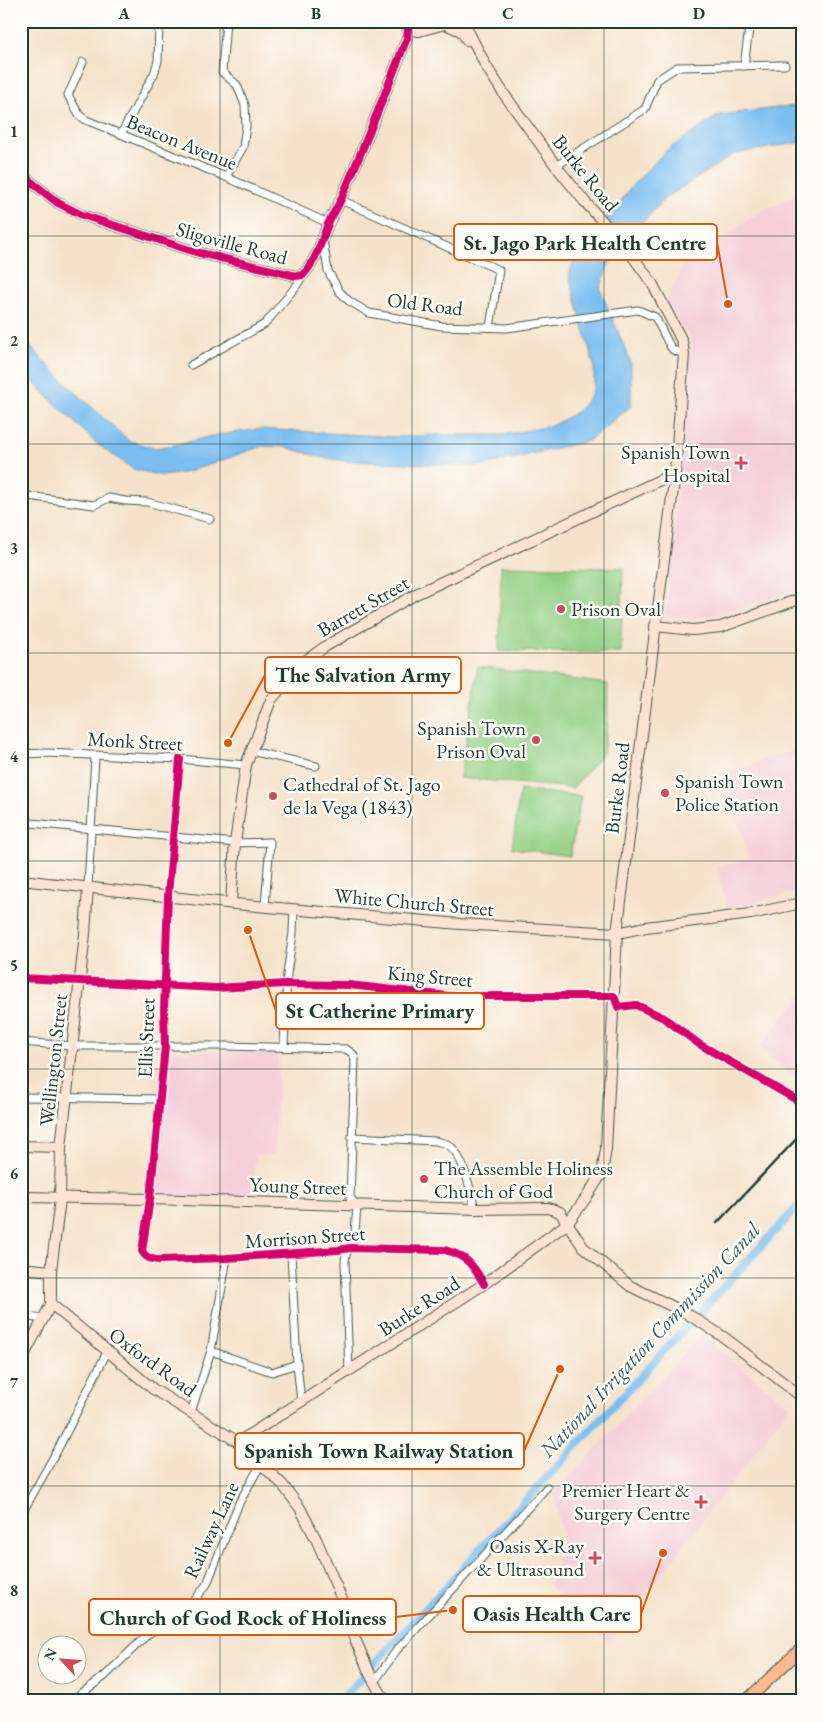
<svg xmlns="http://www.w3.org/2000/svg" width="823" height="1722" font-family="'EB Garamond',serif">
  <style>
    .built { fill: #f5cfda }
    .green { fill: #93d085; stroke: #59865c }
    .water { fill: #7abef1; stroke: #4c7e92 }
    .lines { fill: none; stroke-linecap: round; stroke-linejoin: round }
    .canal { stroke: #7abef1; stroke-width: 8 }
    .street-casing { stroke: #3f564a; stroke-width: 9 }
    .secondary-casing { stroke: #3f564a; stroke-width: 12 }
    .primary-casing { stroke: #3f564a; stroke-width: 13 }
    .street { stroke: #fff; stroke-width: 7 }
    .secondary { stroke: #fee3d2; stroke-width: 10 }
    .primary { stroke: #fcba8e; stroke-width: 11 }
    .rail { stroke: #1f3d34; stroke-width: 2.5 }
    .cycleway-casing { stroke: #fdfcf7; stroke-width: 11 }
    .cycleway { stroke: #d6006c; stroke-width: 8 }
    .grid { fill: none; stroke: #1f3d34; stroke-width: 1; stroke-opacity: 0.55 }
    .poi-dot { fill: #d1495b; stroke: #fdfcf7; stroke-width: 2 }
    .labels { text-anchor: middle; stroke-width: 5; stroke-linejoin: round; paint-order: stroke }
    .street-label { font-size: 20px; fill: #1f3d34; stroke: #fdfcf7 }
    .poi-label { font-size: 20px; fill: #1f3d34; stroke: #fdfcf7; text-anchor: end }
    .water-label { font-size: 21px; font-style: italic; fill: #365d63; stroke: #fdfcf7 }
    .leader { fill: none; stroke: #de580e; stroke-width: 2 }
    .callout-dot { fill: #de580e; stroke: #fdfcf7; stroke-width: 2 }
    .callout { fill: #fdfcf7; stroke: #de580e; stroke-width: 2 }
    .callout-label { font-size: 21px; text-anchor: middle; font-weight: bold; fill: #1f3d34 }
    .neatline { fill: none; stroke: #1f3d34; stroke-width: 2 }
    .grid-label { font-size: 16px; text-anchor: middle; font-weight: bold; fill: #1f3d34 }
  </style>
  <rect width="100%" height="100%" fill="#fdfcf7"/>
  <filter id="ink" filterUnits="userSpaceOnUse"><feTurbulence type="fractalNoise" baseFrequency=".02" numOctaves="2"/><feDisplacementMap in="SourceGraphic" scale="10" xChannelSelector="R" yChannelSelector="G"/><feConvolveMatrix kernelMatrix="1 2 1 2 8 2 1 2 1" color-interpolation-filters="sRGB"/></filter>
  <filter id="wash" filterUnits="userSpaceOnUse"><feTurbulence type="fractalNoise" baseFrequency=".0096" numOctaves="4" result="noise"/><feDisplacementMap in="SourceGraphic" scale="20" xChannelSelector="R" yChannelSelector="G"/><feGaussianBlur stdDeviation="1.12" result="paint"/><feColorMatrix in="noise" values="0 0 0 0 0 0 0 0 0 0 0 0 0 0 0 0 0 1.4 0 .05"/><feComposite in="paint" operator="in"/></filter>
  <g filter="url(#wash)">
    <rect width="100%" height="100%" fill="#f6e2ca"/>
    <g class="built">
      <path d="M802,193V588L721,614L700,617L665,615L691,338L665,304L684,264L758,213Z"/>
      <path d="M802,747V891L727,909L718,867L749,859L726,774Z"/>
      <path d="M802,995V1082L759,1047Z"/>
      <path d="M169,1051L279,1052L274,1155H256L250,1201L153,1197Z"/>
      <path d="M701,1336L790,1406L609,1643L550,1586L557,1557L563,1543L554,1493Z"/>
    </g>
    <g class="green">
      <path d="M501,566L623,568L621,653L499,651Z"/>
      <path d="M478,667L608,684L607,727L603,753L573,788L460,778Z"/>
      <path d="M520,790L581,796L570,856L512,848Z"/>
    </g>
    <path class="water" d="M802,105V142L734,154L664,199L617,250L607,268L600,289L631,363V406L588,441L480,466L346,461L320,457L286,447L262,446L188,472L163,476L133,469L97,444L21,370V337L61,379L129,441L154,448L182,444L211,436L260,429L396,437L437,435H501L551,426L577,412L589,398L594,386V365L569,275L577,252L605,219L613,213L630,188L666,151L719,115Z"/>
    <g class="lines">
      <path class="canal" d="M340,1701L802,1202"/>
    </g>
  </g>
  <g filter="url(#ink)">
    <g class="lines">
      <defs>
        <g id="street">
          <path d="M400,21L408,29"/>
          <path d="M83,62L68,95L80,116L86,120L226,177L328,223"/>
          <path d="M744,66L750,21"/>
          <path d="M121,134L154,74L158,61L159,24"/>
          <path d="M556,166L645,109L657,80L677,67L785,65"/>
          <path d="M226,177L243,147L246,126L245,105L237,85L222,72L226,21"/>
          <path d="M341,200L499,270L490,327"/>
          <path d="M323,239L328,271L339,291L349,301L369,313L442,326L507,328L638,310L655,317L670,346L673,350L684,354"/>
          <path d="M191,365L265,324L297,285L303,275"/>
          <path d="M21,495L94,505L109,498L125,501L147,502L210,519"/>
          <path d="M251,751L316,766"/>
          <path d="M21,754L46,753L180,759L246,765"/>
          <path d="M180,759L168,895L164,1010L165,1046L150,1199L142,1251C146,1258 150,1259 158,1260L227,1258L338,1250L350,1248L445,1250C467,1256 473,1265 484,1284"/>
          <path d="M21,822L235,843L270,842L265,906"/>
          <path d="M88,887L95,756"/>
          <path d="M21,978L216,988L286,984L349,985L448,996H614L618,1007L636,1005L664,1018L699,1044L802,1103"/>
          <path d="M21,1042L72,1046H227L346,1049L353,1054L355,1059L350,1198L357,1205L355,1233L346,1255L345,1262L349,1371"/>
          <path d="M284,1047L287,974L293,933L294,909"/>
          <path d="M21,1097L159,1099"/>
          <path d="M352,1137L436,1141C439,1142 444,1143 447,1144C463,1152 471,1193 475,1209"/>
          <path d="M291,1254L297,1364L301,1401"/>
          <path d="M21,1316L44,1319"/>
          <path d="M211,1351L272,1372L297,1364"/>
          <path d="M191,1412L211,1351L227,1258"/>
          <path d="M21,1515L58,1449L107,1352"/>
          <path d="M375,1681L396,1651L547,1487"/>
          <path d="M21,1696L30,1701"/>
          <path d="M71,1701L105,1676L148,1634L161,1626L194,1601L207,1584L239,1503L261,1464"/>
        </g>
        <g id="secondary">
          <path d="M408,29L419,31L445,24L461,31L467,40"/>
          <path d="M408,29L426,21"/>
          <path d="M21,174L58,203L82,215L196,252L296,276L303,275C316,261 321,242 328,224C332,215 338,207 342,197C365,145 386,91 407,38L408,29"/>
          <path d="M655,626L693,630L721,627L802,598"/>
          <path d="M21,880L235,904L460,924L617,933L646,927L751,914L802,903"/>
          <path d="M231,903L235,843L246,765L271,700L301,664L326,646L416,594L675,473"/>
          <path d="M21,1146L61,1147"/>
          <path d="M21,1197L150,1199L475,1209L548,1208L560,1212L583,1247L630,1286L684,1312L702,1323L725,1338L802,1397"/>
          <path d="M21,1268L51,1271"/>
          <path d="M51,1304L153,1389L238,1442L282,1484L300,1508L317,1541L349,1616L348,1623L371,1676L385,1701"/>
          <path d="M21,1361L51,1304V1271L60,1199L61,1147L85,934L88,887"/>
          <path d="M238,1442L484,1284L568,1223L586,1198L602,1173L606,1149L617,933L675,473L684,354L682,341L652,283L626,247L585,202L556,166L504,94L486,66L463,21"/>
        </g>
        <path id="primary" d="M746,1701L802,1648"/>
      </defs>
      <use href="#street" class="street-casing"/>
      <use href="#secondary" class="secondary-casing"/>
      <use href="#primary" class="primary-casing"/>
      <use href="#street" class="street"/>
      <use href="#secondary" class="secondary"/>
      <use href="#primary" class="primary"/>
      <path class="rail" d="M717,1223L802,1133"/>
      <defs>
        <g id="cycleway">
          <path d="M21,174L58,203L82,215L196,252L296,276L303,275C316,261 321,242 328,224C332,215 338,207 342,197C365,145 386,91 407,38L408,29"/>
          <path d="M180,759L168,895L164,1010L165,1046L150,1199L142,1251C146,1258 150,1259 158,1260L227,1258L338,1250L350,1248L445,1250C467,1256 473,1265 484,1284"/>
          <path d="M21,978L216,988L286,984L349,985L448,996H614L618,1007L636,1005L664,1018L699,1044L802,1103"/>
        </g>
      </defs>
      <use href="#cycleway" class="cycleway-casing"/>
      <use href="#cycleway" class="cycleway"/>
    </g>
  </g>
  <path class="grid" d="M220,21V1701M412,21V1701M604,21V1701M21,236H802M21,444H802M21,653H802M21,861H802M21,1069H802M21,1278H802M21,1486H802"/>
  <g class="poi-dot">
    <path d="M738.5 455.5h5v5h5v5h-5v5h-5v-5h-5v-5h5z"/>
    <circle cx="561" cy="609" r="5"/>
    <circle cx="536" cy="740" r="5"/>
    <circle cx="665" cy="793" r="5"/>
    <circle cx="273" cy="796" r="5"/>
    <circle cx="424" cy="1179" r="5"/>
    <path d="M698.5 1494.5h5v5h5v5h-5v5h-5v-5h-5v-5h5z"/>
    <path d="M592.5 1550.5h5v5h5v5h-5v5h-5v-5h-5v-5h5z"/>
  </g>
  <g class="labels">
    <g class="street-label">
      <text transform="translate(182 142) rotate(22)" y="7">Beacon Avenue</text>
      <text transform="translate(586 173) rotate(51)" y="7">Burke Road</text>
      <text transform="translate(232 243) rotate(15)" y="7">Sligoville Road</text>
      <text transform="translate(425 304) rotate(7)" y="7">Old Road</text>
      <text transform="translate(363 606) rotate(-30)" y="7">Barrett Street</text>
      <text transform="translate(135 741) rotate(3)" y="7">Monk Street</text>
      <text transform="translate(617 788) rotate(-83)" y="7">Burke Road</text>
      <text transform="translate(414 902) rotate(5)" y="7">White Church Street</text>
      <text transform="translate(430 976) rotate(5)" y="7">King Street</text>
      <text transform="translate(146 1038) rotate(-88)" y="7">Ellis Street</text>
      <text transform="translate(53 1060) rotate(-84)" y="7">Wellington Street</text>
      <text transform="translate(298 1186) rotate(2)" y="7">Young Street</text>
      <text transform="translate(305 1237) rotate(-4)" y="7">Morrison Street</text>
      <text transform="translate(419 1306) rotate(-33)" y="7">Burke Road</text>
      <text transform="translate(153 1362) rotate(36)" y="7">Oxford Road</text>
      <text transform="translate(211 1530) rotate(-65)" y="7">Railway Lane</text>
    </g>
    <g class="poi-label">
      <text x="730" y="459">Spanish Town<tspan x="730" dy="23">Hospital</tspan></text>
      <text x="571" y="616" text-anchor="start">Prison Oval</text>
      <text x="526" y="735">Spanish Town<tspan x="526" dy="23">Prison Oval</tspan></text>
      <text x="675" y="788" text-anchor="start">Spanish Town<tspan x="675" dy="23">Police Station</tspan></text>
      <text x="283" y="791" text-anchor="start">Cathedral of St. Jago<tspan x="283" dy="23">de la Vega (1843)</tspan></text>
      <text x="434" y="1175" text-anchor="start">The Assemble Holiness<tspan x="434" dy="23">Church of God</tspan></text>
      <text x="690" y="1497">Premier Heart &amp;<tspan x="690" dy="23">Surgery Centre</tspan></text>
      <text x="584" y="1553">Oasis X-Ray<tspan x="584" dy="23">&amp; Ultrasound</tspan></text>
    </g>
    <g class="water-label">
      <text transform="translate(650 1340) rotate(-47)" y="7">National Irrigation Commission Canal</text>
    </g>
  </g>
  <path class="leader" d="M728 304L717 242M228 743L265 675M248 930L276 1011M560 1369L524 1451M663 1553L641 1614M453 1610L396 1617"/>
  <g class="callout-dot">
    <circle cx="728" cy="304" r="5"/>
    <circle cx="228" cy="743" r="5"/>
    <circle cx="248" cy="930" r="5"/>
    <circle cx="560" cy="1369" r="5"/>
    <circle cx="663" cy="1553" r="5"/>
    <circle cx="453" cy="1610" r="5"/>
  </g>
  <g class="callout">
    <rect x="454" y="224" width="263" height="36" rx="5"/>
    <rect x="265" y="657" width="196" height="36" rx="5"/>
    <rect x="276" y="993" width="208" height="36" rx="5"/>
    <rect x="235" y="1433" width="289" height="36" rx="5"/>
    <rect x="463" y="1596" width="178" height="36" rx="5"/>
    <rect x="89" y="1599" width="307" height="36" rx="5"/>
  </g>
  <g class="callout-label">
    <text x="585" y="250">St. Jago Park Health Centre</text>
    <text x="363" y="682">The Salvation Army</text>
    <text x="380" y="1018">St Catherine Primary</text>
    <text x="379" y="1458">Spanish Town Railway Station</text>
    <text x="552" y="1621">Oasis Health Care</text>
    <text x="243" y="1625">Church of God Rock of Holiness</text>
  </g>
  <rect width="823" height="1722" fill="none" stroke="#fdfcf7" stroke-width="55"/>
  <g transform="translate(62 1660) rotate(296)"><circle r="24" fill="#fdfcf7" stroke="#a4b0a9"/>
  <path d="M0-4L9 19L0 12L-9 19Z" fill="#d1495b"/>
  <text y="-8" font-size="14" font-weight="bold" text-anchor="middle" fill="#1f3d34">N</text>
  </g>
  <rect x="28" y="28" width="768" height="1666" class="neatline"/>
  <g class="grid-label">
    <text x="124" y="19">A</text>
    <text x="316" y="19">B</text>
    <text x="508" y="19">C</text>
    <text x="699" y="19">D</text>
    <text x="14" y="137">1</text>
    <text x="14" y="346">2</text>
    <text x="14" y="554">3</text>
    <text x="14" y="762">4</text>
    <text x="14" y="971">5</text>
    <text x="14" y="1179">6</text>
    <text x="14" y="1388">7</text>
    <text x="14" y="1596">8</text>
  </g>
</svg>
